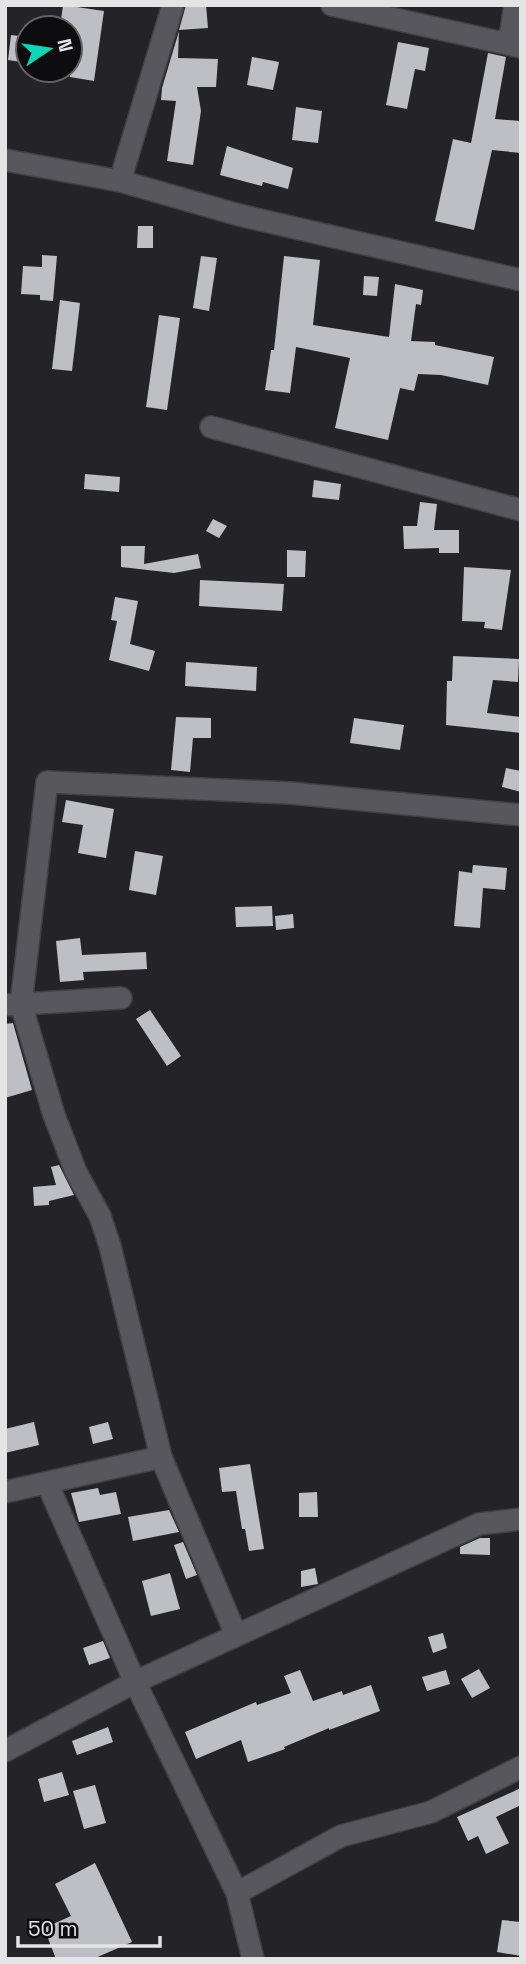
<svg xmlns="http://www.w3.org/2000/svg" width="526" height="1964" font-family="'Space Grotesk',sans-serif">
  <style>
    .building { fill: #bebec5 }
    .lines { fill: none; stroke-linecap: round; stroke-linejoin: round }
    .minor-casing { stroke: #414144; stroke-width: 24 }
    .minor { stroke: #57575d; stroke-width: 21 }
  </style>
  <rect width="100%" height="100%" fill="#232328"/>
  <g class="building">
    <path d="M63,5L104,11L94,81L70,77V28H60Z"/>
    <path d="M186,5H206L208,28L179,30Z"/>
    <path d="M179,31L178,58L218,59L216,87H197L201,111L193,165L167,161L176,101L161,100L162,88Z"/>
    <path d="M11,35L28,37V63L8,60Z"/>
    <path d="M398,42L429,48L425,71L415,69L407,109L386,105Z"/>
    <path d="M488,53L506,57L495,119L521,121V153L492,150L474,230L435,221L453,139L471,143Z"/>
    <path d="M252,57L279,62L273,90L247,85Z"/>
    <path d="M296,107L322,111L318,143L292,140Z"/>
    <path d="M227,146L293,168L288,189L263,182L262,186L220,175Z"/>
    <path d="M138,226H153V248H137Z"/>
    <path d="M42,255L57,256L53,301L40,300V295L21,294L23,266L42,267Z"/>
    <path d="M201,256L217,258L209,311L193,308Z"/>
    <path d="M284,256L320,260L313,325L389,337L395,284L423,290L421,305L416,304L411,341L435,342V345L494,357L488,385L441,375L418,374L414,391L400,388L388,440L335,428L350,358L296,347L290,393L265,390L271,350H274Z"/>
    <path d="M364,276L379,277L377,296L363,295Z"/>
    <path d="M60,300L80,303L72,371L52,369Z"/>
    <path d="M159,315L180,318L167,410L146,407Z"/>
    <path d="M85,474L120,477L119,492L84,489Z"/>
    <path d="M314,480L341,484L339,500L312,497Z"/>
    <path d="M420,502L437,504L434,530H459V553H439V548L404,549L403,526H417Z"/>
    <path d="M213,519L227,526L219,538L206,531Z"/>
    <path d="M121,546H145L144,564L198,554L201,568L174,573L121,567Z"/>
    <path d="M287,550L306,551L305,577H287Z"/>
    <path d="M464,567L511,570L502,630L484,628L485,622L462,621Z"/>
    <path d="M200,580L284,584L282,611L199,606Z"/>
    <path d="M115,597L138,601L130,644L155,651L149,671L109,660L117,621L111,620Z"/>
    <path d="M453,656L519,659L518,682L493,680L487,713L521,717V733L446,725L447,681H452Z"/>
    <path d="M186,662L257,667L256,691L185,686Z"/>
    <path d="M176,717L211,718V738H193L190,772L171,770Z"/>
    <path d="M354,718L404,725L400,750L350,743Z"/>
    <path d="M506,768L521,771V792L502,787Z"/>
    <path d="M66,800L114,809L106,858L78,853L83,825L62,822Z"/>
    <path d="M135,851L163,856L156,895L129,890Z"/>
    <path d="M473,865L507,868L505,890L483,888L480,928L454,926L459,871L472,873Z"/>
    <path d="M272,906L273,926L236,927L235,907Z"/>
    <path d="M293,914L294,928L276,930L275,916Z"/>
    <path d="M80,938L82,955L146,952L147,969L83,972L84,980L60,982L56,941Z"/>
    <path d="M150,1010L181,1056L167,1066L136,1019Z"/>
    <path d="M13,1023L32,1090L5,1098V1024Z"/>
    <path d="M59,1165L74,1195L49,1201V1205L34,1206L33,1187L56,1185L51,1167Z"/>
    <path d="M34,1422L39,1445L5,1453V1429Z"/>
    <path d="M108,1422L113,1439L93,1444L89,1427Z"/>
    <path d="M250,1464L264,1549L249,1551L245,1529H242L236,1491L222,1492L219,1468Z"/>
    <path d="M98,1488L100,1495L116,1492L121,1514L79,1522L71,1493Z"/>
    <path d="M317,1492L318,1517H299V1493Z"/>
    <path d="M169,1510L179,1532L133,1541L128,1517Z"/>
    <path d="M480,1538H490V1555L460,1554V1547Z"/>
    <path d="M183,1542L197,1575L186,1579L174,1545Z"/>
    <path d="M315,1568L318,1584L301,1587V1571Z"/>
    <path d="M170,1573L180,1609L151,1616L142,1581Z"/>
    <path d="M443,1633L447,1648L433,1653L428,1637Z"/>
    <path d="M103,1641L110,1658L89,1665L83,1648Z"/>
    <path d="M479,1669L490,1688L472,1698L461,1679Z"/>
    <path d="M300,1670L313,1701L342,1691L343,1695L371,1685L380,1711L329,1730V1728L284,1747L285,1749L248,1762L241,1740L196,1759L185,1732L256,1702L257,1705L291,1693L284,1676Z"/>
    <path d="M446,1670L450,1684L427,1691L422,1677Z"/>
    <path d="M108,1727L113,1742L77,1755L72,1741Z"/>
    <path d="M62,1772L69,1795L44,1802L38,1779Z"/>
    <path d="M95,1785L106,1823L84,1829L73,1791Z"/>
    <path d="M521,1788V1805L496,1817L509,1843L486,1854L478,1836L468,1841L457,1817Z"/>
    <path d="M95,1863L132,1942L93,1959H56L44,1928L71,1916L55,1884Z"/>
    <path d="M502,1920L521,1922V1956L497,1952Z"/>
  </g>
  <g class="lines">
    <defs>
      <g id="minor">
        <path d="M332,5L521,47"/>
        <path d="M509,43L515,5"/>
        <path d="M5,160L120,181L239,215L521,280"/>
        <path d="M120,181L173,5"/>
        <path d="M211,427L521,510"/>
        <path d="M5,1005L121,998"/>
        <path d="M47,1483L135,1682L237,1893L253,1959"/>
        <path d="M5,1492L161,1457"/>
        <path d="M236,1635L161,1457L110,1246L100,1216L76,1172L54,1115L21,1004L47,782L290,793L521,815"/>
        <path d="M5,1751L135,1682L479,1524L521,1519"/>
        <path d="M237,1893L341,1836L431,1812L521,1767"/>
      </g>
    </defs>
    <use href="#minor" class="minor-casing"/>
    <use href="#minor" class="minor"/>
  </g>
  <rect width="526" height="1964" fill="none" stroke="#e4e4e7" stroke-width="14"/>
  <g transform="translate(49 49) rotate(77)"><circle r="33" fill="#0d0d0f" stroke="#636365" stroke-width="2"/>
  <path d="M0-5L12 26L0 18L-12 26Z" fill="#10d5b4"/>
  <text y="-10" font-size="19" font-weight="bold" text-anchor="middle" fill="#e4e4e7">N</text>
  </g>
  <path d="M18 1936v10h142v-10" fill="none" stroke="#e4e4e7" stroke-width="3.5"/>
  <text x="28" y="1936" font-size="21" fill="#e4e4e7" stroke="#0d0d0f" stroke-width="5" paint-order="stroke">50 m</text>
</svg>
